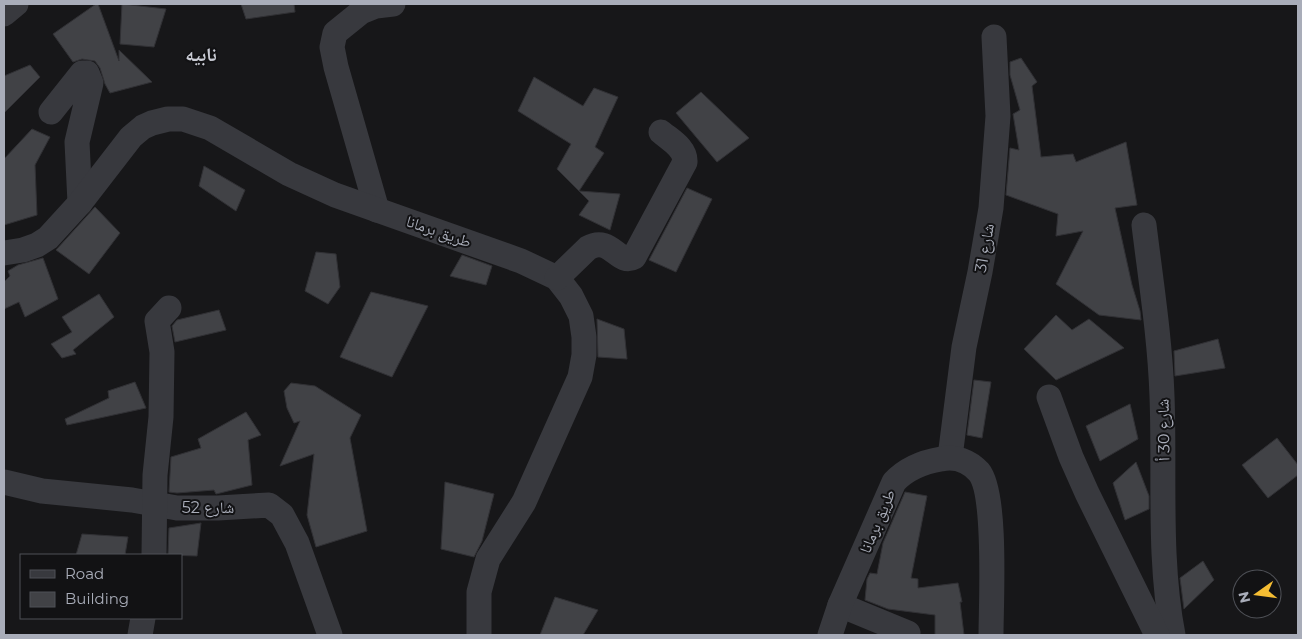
<svg xmlns="http://www.w3.org/2000/svg" width="1302" height="639" font-family="Montserrat,'Noto Naskh Arabic',sans-serif">
  <style>
    .building { fill: #414246; stroke: #313135 }
    .lines { fill: none; stroke-linecap: round; stroke-linejoin: round }
    .minor { stroke: #38393e; stroke-width: 25 }
    .labels { text-anchor: middle; stroke-width: 4; stroke-linejoin: round; paint-order: stroke }
    .street-label { font-size: 16px; fill: #a9adb9; stroke: #121214 }
    .quarter-label { font-size: 19px; font-weight: bold; fill: #caccd5; stroke: #121214 }
  </style>
  <rect width="100%" height="100%" fill="#171719"/>
  <g class="building">
    <path d="M96,4H98L119,61V50L152,82L110,93L105,84L100,68L95,61L82,59L73,62L53,34Z"/>
    <path d="M122,4L166,9L154,47L120,44Z"/>
    <path d="M241,4H294L295,12L246,19Z"/>
    <path d="M1021,58L1037,82L1032,86L1041,157L1073,154L1076,162L1126,142L1137,205L1115,208L1132,285L1140,311L1141,320L1099,315L1056,284L1083,231L1056,236L1058,214L1006,195L1010,148L1019,150L1013,114L1020,110L1010,75V62Z"/>
    <path d="M30,65L40,77L4,113V76Z"/>
    <path d="M534,77L583,106L594,88L618,97L595,147L604,153L579,191L557,169L571,144L518,111Z"/>
    <path d="M701,92L749,138L717,162L676,113Z"/>
    <path d="M32,129L50,137L35,165L37,215L4,225V159Z"/>
    <path d="M204,166L245,190L236,211L199,186Z"/>
    <path d="M687,188L712,199L676,272L649,260Z"/>
    <path d="M579,191L620,194L610,230L579,215L589,201Z"/>
    <path d="M95,207L120,233L89,274L56,250Z"/>
    <path d="M316,252L336,254L340,287L328,304L305,291Z"/>
    <path d="M462,255L492,266L486,285L450,276Z"/>
    <path d="M43,258L58,299L25,317L19,302L4,309V282L10,276L8,271L18,265Z"/>
    <path d="M371,292L428,306L392,377L340,357Z"/>
    <path d="M99,294L114,317L73,350L76,354L62,358L51,344L72,332L62,317Z"/>
    <path d="M219,310L226,330L175,342L172,326L177,320Z"/>
    <path d="M1056,315L1072,330L1089,319L1124,348L1056,380L1024,349Z"/>
    <path d="M597,319L624,329L627,359L598,357Z"/>
    <path d="M1218,339L1225,368L1175,376L1174,351Z"/>
    <path d="M974,380L991,382L982,438L967,435Z"/>
    <path d="M135,382L146,408L67,425L65,419L109,398L108,391Z"/>
    <path d="M291,383L315,386L361,415L350,438L367,531L316,547L307,515L314,454L280,466L300,421L294,423L287,408L284,391Z"/>
    <path d="M1130,404L1138,439L1100,461L1086,426Z"/>
    <path d="M246,412L261,435L248,440L252,485L216,494L214,490L177,493L169,492L171,457L201,448L198,439Z"/>
    <path d="M1277,438L1298,465V475L1268,498L1242,465Z"/>
    <path d="M1136,462L1149,496V509L1125,520L1113,483Z"/>
    <path d="M445,482L494,494L482,541L474,557L441,549Z"/>
    <path d="M905,492L927,496L911,578L918,579V588L958,583L962,602H960L964,635H935V615L888,609L865,600L867,579L870,573L877,574L883,543Z"/>
    <path d="M201,523L197,556L168,555L169,528Z"/>
    <path d="M82,534L128,537L125,555H76Z"/>
    <path d="M1203,561L1214,580L1184,609L1180,578Z"/>
    <path d="M555,597L598,610L583,635H540Z"/>
  </g>
  <g class="lines">
    <g class="minor">
      <path d="M4,14L16,4"/>
      <path d="M51,112L82,73H87L91,83L77,142L80,203"/>
      <path d="M377,210L336,67L332,47L335,33L361,12L376,6L393,4"/>
      <path d="M1144,225C1151,282 1160,339 1162,396C1165,474 1158,558 1173,635"/>
      <path d="M4,253L23,250L37,245L48,238L80,203L131,137L143,127L152,123L168,119H183L210,128L289,174L335,195L521,261L557,278L571,296L581,316L584,337V355L580,377L524,502L488,559L479,592V635"/>
      <path d="M557,278L588,248C611,235 618,266 634,257L685,162C686,148 670,140 661,132"/>
      <path d="M1049,397L1071,457L1087,493L1157,635"/>
      <path d="M950,457L964,347L980,272L991,208L998,116L994,37"/>
      <path d="M4,482L42,491L132,500L177,508H218L269,505L282,515L297,543L330,635"/>
      <path d="M154,555L155,475L161,417L162,352L157,321L169,308"/>
      <path d="M840,605L908,633"/>
      <path d="M140,635L143,618"/>
      <path d="M830,635L840,605L894,482C907,468 923,462 941,459C955,456 969,461 979,472C997,494 991,604 991,635"/>
    </g>
  </g>
  <g class="labels">
    <g class="street-label">
      <text transform="translate(439 231) rotate(19)" y="6">طريق برمانا</text>
      <text transform="translate(984 248) rotate(-80)" y="6">شارع 31</text>
      <text transform="translate(1163 430) rotate(-91)" y="6">شارع 30 أ</text>
      <text x="208" y="513">شارع 52</text>
      <text transform="translate(877 521) rotate(-67)" y="6">طريق برمانا</text>
    </g>
    <g class="quarter-label">
      <text x="201" y="61">نابيه</text>
    </g>
  </g>
  <rect width="1302" height="639" fill="none" stroke="#a9adb9" stroke-width="10"/>
  <rect x="20" y="554" width="162" height="65" fill="#121214" stroke="#4e5056"/>
  <rect x="30" y="570" width="25" height="8" fill="#38393e" stroke="#4e5056"/>
  <text x="65" y="579" font-size="15" fill="#a9adb9">Road</text>
  <rect x="30" y="592" width="25" height="15" fill="#414246" stroke="#4e5056"/>
  <text x="65" y="604" font-size="15" fill="#a9adb9">Building</text>
  <g transform="translate(1257 594) rotate(256)"><circle r="24" fill="#121214" stroke="#4e5056"/>
  <path d="M0-4L9 19L0 12L-9 19Z" fill="#f5bd33"/>
  <text y="-8" font-size="14" font-weight="bold" text-anchor="middle" fill="#a9adb9">N</text>
  </g>
</svg>
